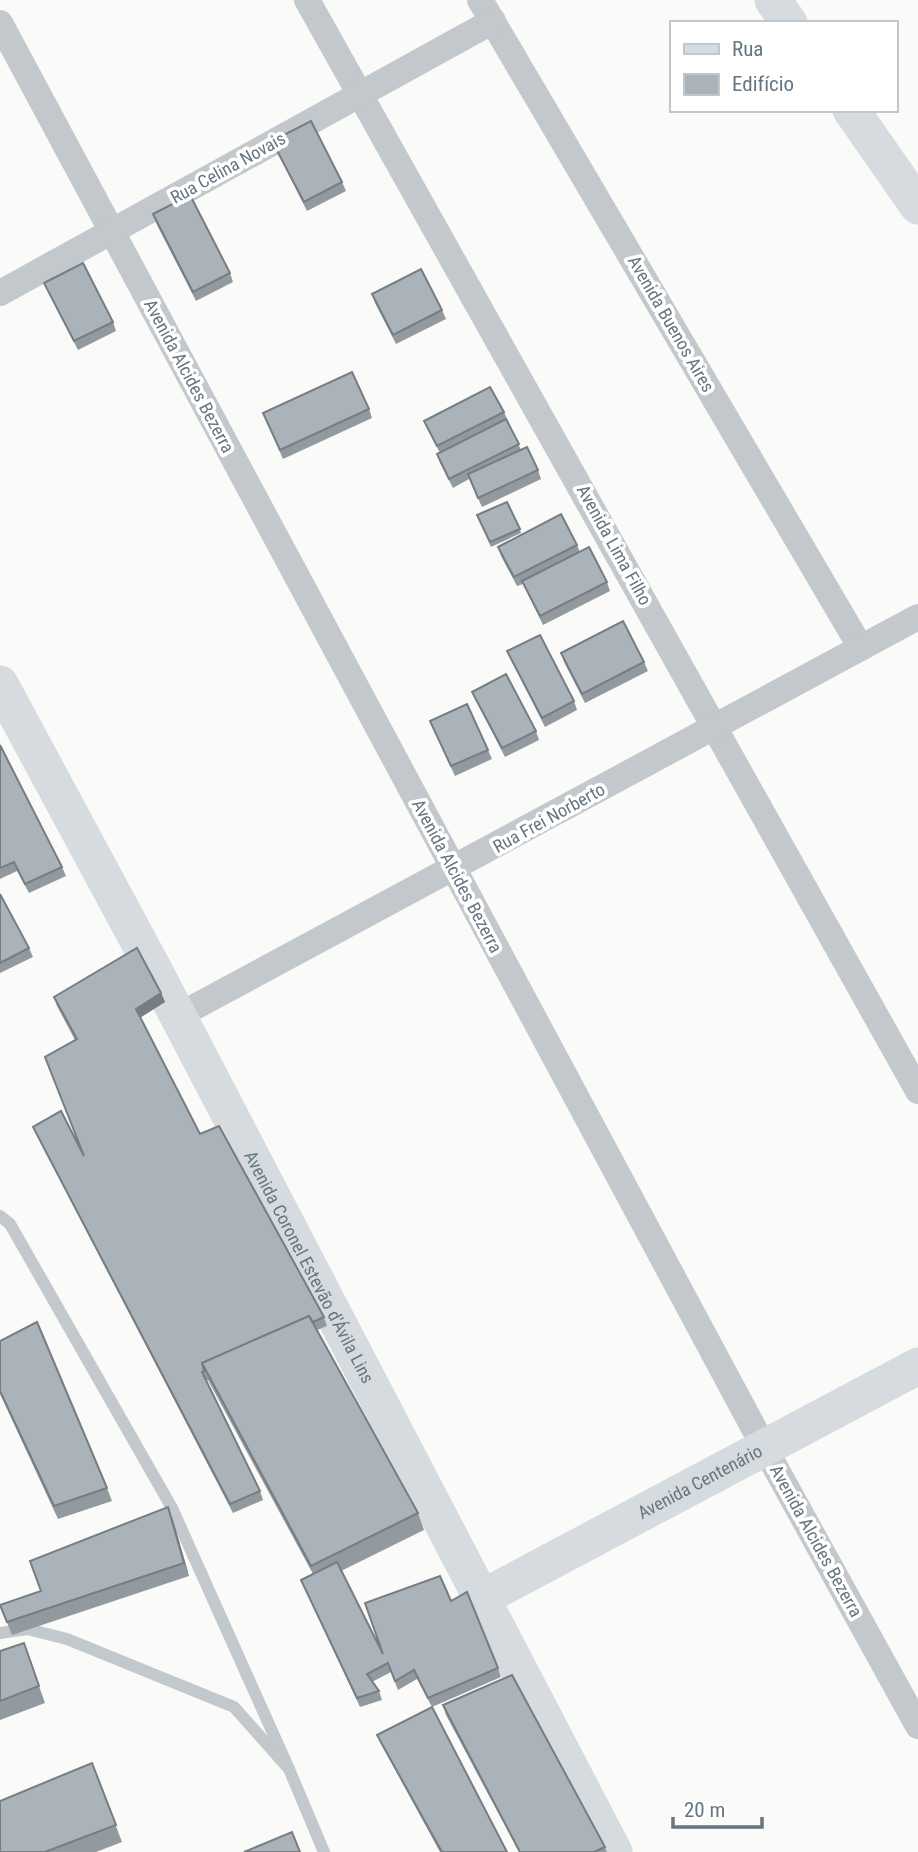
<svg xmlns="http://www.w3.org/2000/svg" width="918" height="1852" font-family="'Roboto Condensed',sans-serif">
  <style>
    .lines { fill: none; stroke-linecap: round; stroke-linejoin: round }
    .lane { stroke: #c3c8cc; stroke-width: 12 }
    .street { stroke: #c3c8cc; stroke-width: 26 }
    .secondary { stroke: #d6dbdf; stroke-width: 37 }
    .wall { fill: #929a9f }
    .shaded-wall { fill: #777d82 }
    .building { fill: #aab3b9; stroke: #777d82; stroke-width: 2 }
    .labels { text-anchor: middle; stroke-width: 7; stroke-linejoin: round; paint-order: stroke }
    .street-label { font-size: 18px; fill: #657683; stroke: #fff }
  </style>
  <rect width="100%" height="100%" fill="#fafaf8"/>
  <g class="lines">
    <g class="lane">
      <path d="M0,1216L10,1224L172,1508L289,1769"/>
      <path d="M0,1633L27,1629L67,1639L234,1707L289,1769L324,1852"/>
    </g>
    <g class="street">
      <path d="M307,0L918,1091"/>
      <path d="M480,0L861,648"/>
      <path d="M0,23L764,1447L918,1726"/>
      <path d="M0,293L493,21"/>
      <path d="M178,1016L918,617"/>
    </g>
    <g class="secondary">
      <path d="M773,0L789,23"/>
      <path d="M851,110L918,206"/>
      <path id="s1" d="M0,684L154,970L614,1852"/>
      <path id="s2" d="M482,1598L918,1366"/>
    </g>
  </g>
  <g class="wall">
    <path d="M272,141L342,182L346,191L307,211L276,150Z"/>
    <path d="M153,214L230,273L233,282L196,301L156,223Z"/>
    <path d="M44,283L113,322L116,331L78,350L48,292Z"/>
    <path d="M372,294L442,310L446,319L396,344L375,303Z"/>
    <path d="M369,409L372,418L283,459L263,413Z"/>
    <path d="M504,412L521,450L538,470L541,479L482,507L469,479L453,488L440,463L437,454L440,453L428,430L424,421Z"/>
    <path d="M479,520L520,529L521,533L491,547Z"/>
    <path d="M577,545L580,552L607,582L610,591L543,625L523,584L517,586L501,556L498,547Z"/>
    <path d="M507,651L574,701L577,710L545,727L511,660Z"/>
    <path d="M561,653L644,662L648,671L585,703L564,662Z"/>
    <path d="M472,692L536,731L539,740L505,757L476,701Z"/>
    <path d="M430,721L488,750L492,759L455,776Z"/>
    <path d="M0,745L62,867L66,876L29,893L17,871L0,879Z"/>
    <path d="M0,894L29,948L33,957L0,973Z"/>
    <path d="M161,993L165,1002L140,1018L200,1134L324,1317L327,1326L317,1330L418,1513L424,1530L341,1571L383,1654L451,1601L498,1668L501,1677L432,1707L417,1679L398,1690L391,1672L372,1682L379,1691L382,1700L360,1707L301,1580L313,1574L208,1380H206L260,1491L263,1500L233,1513L37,1136L33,1127L83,1153L75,1040L57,1006L54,997Z"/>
    <path d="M0,1341L107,1488L112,1501L58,1519L0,1394Z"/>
    <path d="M173,1520L189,1576L12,1635L0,1605L41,1591Z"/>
    <path d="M24,1643L45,1703L0,1720V1651Z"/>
    <path d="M443,1705L605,1847L607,1852H519L446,1715Z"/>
    <path d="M377,1735L507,1852H440L381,1744Z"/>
    <path d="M92,1763L122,1842L96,1852H0Z"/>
  </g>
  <g class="shaded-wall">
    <path d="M161,993L165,1002L139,1018L136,1009Z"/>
    <path d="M168,1507L173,1520L189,1576L184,1563Z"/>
  </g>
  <g class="building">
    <path d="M311,121L342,182L304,202L272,141Z"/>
    <path d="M190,195L230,273L193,292L153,214Z"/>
    <path d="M83,263L113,322L74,341L44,283Z"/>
    <path d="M421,269L442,310L393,335L372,294Z"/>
    <path d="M352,372L369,409L280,450L263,413Z"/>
    <path d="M490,387L504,412L437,446L424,421Z"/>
    <path d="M506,419L519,444L449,479L437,454Z"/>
    <path d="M527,447L538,470L478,498L468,474Z"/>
    <path d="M507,502L520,529L490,542L477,515Z"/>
    <path d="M561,514L577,545L514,577L498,547Z"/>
    <path d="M589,547L607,582L540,616L522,581Z"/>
    <path d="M623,621L644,662L582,694L561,653Z"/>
    <path d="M540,635L574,701L542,718L507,651Z"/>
    <path d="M506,674L536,731L502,748L472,692Z"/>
    <path d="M467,704L488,750L451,766L430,721Z"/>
    <path d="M0,745L62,867L25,884L14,862L0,868Z"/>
    <path d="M0,894L29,948L0,963Z"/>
    <path d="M137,948L161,993L136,1009L200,1134L219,1126L324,1317L313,1322L309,1316L202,1363L204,1371L202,1372L260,1491L230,1504L33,1127L61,1111L84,1156L45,1057L77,1039L54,997Z"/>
    <path d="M309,1316L418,1513L311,1566L202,1363Z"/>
    <path d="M37,1322L107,1488L54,1506L0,1391V1341Z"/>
    <path d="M168,1507L184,1563L7,1622L0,1605L41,1591L30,1561Z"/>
    <path d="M337,1562L383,1654L365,1603L440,1576L451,1601L467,1592L498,1668L428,1698L414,1670L395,1681L388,1663L367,1674L379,1691L357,1698L301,1580Z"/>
    <path d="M24,1643L39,1686L0,1701V1651Z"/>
    <path d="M512,1675L605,1847L594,1852H520L443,1705Z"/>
    <path d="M432,1707L507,1852H442L377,1735Z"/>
    <path d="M92,1763L116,1825L45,1852H0V1801Z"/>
    <path d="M292,1832L300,1852H244Z"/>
  </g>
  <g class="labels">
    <g class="street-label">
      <text transform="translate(228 168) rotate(-29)" y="6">Rua Celina Novais</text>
      <text transform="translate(671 324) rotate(60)" y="6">Avenida Buenos Aires</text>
      <text transform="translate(189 376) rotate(62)" y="6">Avenida Alcides Bezerra</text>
      <text transform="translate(614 545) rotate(61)" y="6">Avenida Lima Filho</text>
      <text transform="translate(549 818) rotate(-29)" y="6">Rua Frei Norberto</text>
      <text transform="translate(457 876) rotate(62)" y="6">Avenida Alcides Bezerra</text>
      <text dy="6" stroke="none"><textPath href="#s1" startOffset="660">Avenida Coronel Estevão d'Ávila Lins</textPath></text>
      <text dy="6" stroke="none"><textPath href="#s2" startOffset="247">Avenida Centenário</textPath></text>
      <text transform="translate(816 1541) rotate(61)" y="6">Avenida Alcides Bezerra</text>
    </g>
  </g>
  <rect x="670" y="21" width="228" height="91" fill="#ffffff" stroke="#c1c8cd" stroke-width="2"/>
  <rect x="684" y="44" width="35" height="10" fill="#d6dbdf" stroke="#c1c8cd" stroke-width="2"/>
  <text x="732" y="56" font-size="21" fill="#657683">Rua</text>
  <rect x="684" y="74" width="35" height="21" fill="#aab3b9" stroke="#c1c8cd" stroke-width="2"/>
  <text x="732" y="91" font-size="21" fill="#657683">Edifício</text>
  <path d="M673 1817v10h89v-10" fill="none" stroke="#657683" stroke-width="3.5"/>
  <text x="684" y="1817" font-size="21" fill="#657683" stroke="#ffffff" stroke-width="5" paint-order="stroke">20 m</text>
</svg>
